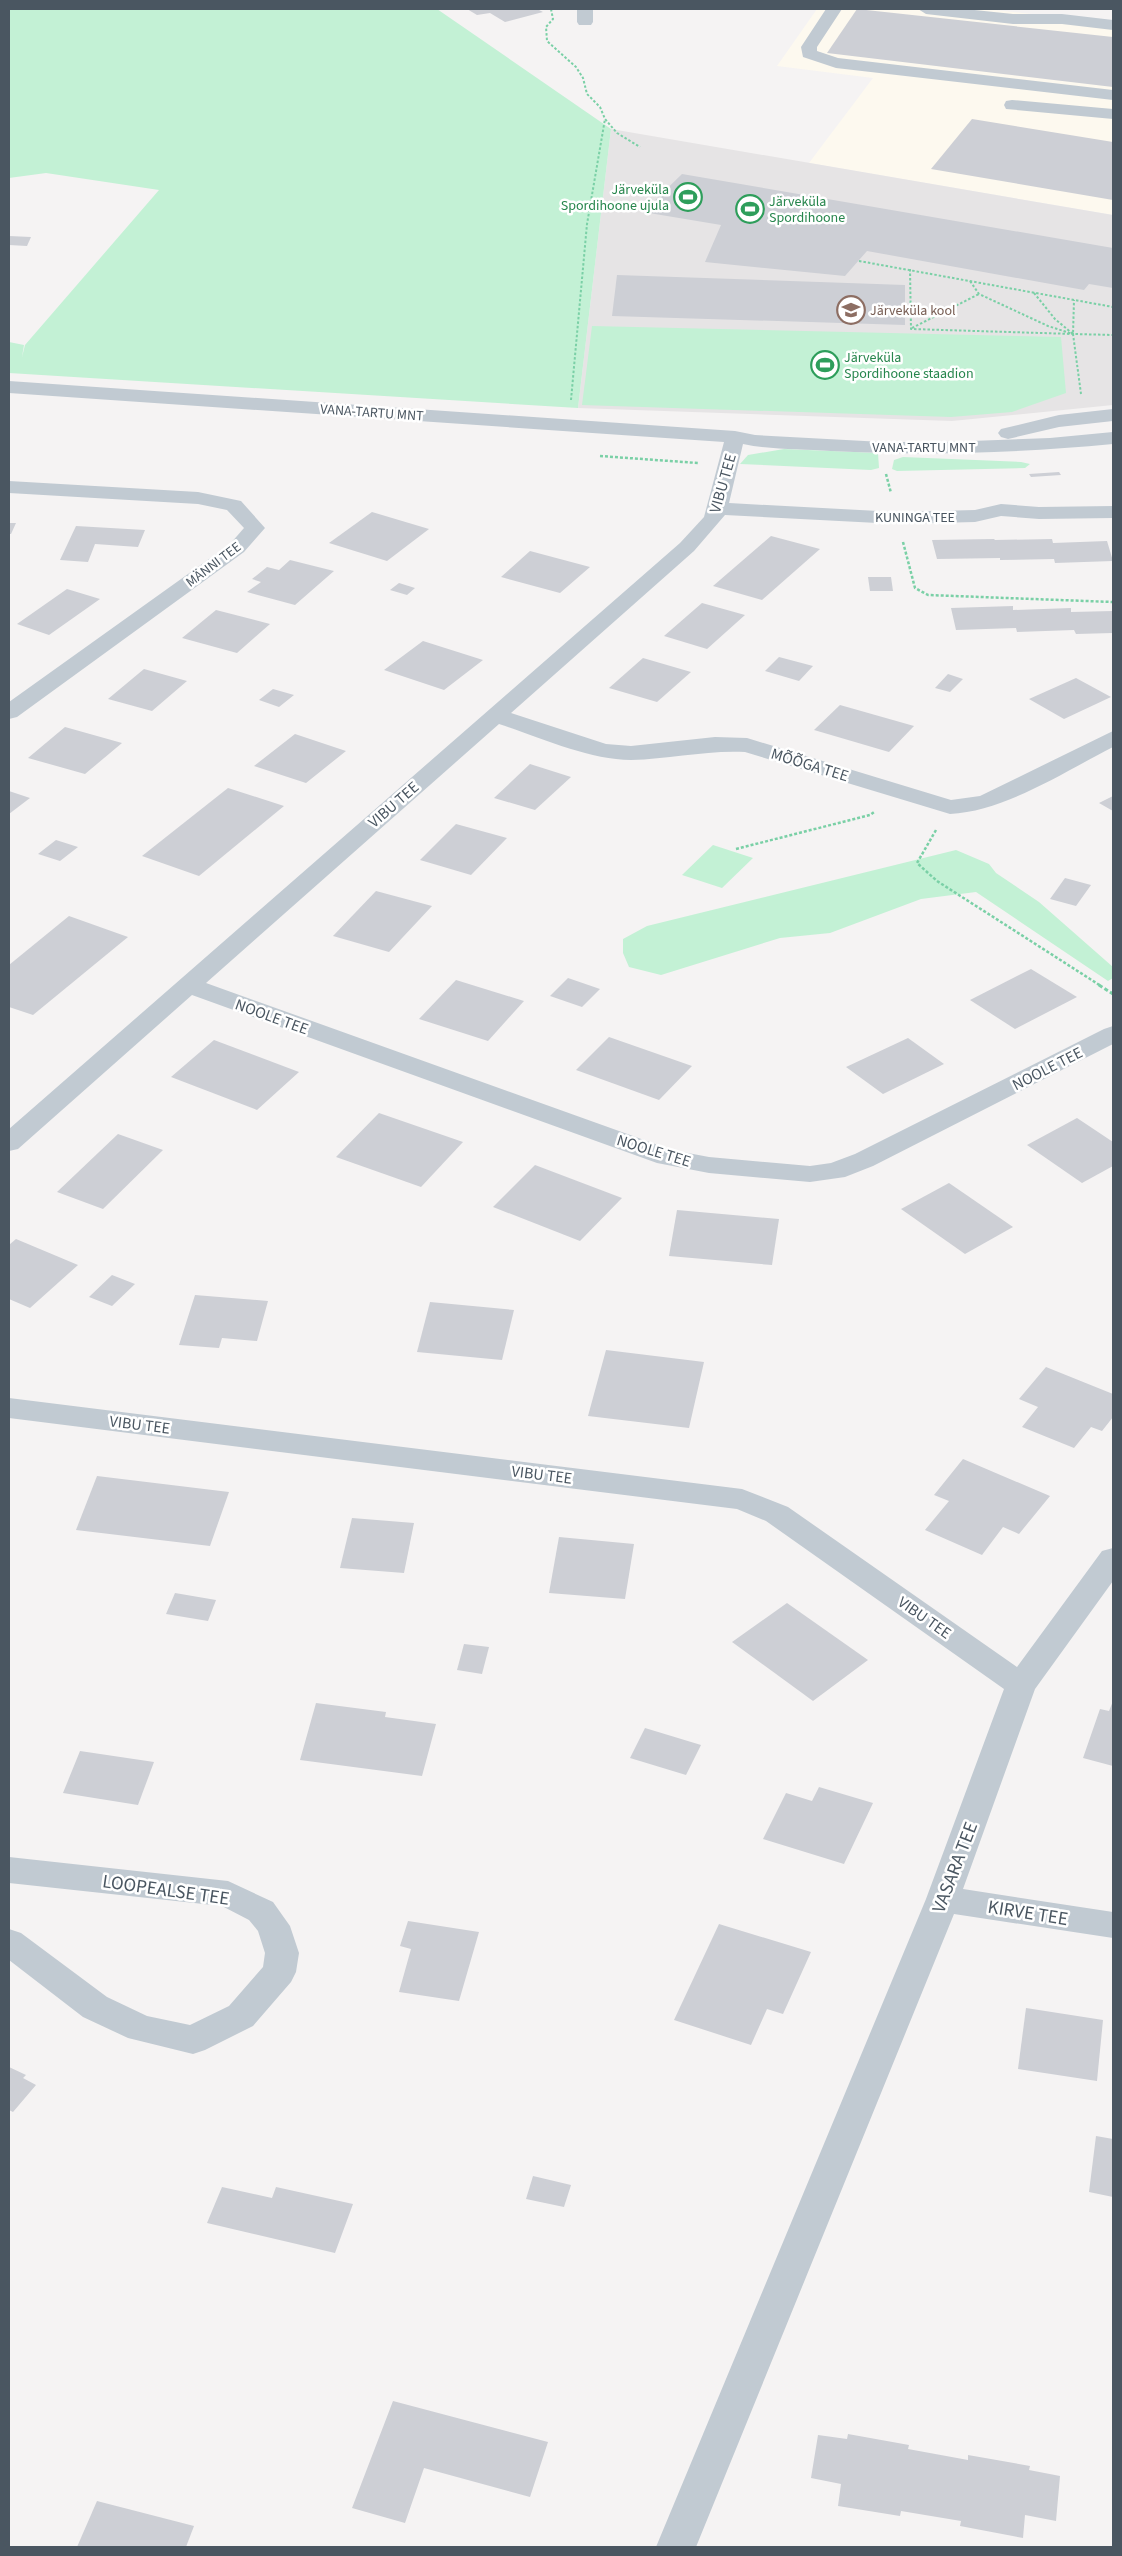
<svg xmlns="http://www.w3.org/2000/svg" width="1122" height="2556" font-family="'Source Sans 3',sans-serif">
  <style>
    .commercial { fill: #fdf9ef }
    .education { fill: #e6e4e5 }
    .green { fill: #c3f1d5 }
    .building { fill: #cdcfd5 }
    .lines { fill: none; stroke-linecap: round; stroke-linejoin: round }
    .path-far2 { stroke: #7ad0a6; stroke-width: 2; stroke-dasharray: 2.5 2; stroke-linecap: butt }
    .path-far1 { stroke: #7ad0a6; stroke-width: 2.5; stroke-dasharray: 3 2; stroke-linecap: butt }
    .path { stroke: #7ad0a6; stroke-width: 3; stroke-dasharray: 4 2.5; stroke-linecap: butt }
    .minor { fill: #c1cad2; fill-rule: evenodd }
    .labels { text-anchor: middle; stroke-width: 5; stroke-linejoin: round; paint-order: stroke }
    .far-leisure-label { font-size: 14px; fill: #27864d; stroke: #fff; text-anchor: start }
    .far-education-label { font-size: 14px; fill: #785e54; stroke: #fff; text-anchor: start }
    .far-street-label { font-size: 14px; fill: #4a5661; stroke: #fff }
    .street-label { font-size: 16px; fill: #4a5661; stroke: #fff }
    .near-street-label { font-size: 19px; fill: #4a5661; stroke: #fff }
  </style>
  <rect width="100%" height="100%" fill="#f5f3f3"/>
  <path class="commercial" d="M817,9H986L1113,23V215L809,163L873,78L777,66Z"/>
  <path class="education" d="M611,129L1113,215V405L952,421L578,408Z"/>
  <g class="green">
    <path d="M9,9H437L611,129L578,408L9,373V342L24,345L22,357L25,345L159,190L46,173L9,178Z"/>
    <path d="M592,326L1061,337L1066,393L1012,412L951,417L582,405Z"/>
    <path d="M784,449L878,453L879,468L871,470L740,464L748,455Z"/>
    <path d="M903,457L1021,462L1030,464L1025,468L897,471L892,469L894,460Z"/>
    <path d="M713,845L753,858L722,888L682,875Z"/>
    <path d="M956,850L989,864L996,873L1039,902L1113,967V978L1108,981L976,892L921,899L830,933L780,938L661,975L629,967L623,953V939L647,926Z"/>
  </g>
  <g class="building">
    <path d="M467,9H537L543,12L505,22L490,13L477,15Z"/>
    <path d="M857,9L1113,37V87L827,53Z"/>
    <path d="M972,119L1113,142V200L931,169Z"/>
    <path d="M682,174L1113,248V288L1089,284L1084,290L867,251L845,276L705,262L721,225L643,212Z"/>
    <path d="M9,236L31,237L27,246L9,245Z"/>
    <path d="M617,275L905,285V325L612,316Z"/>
    <path d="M1059,472L1061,475L1031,477L1029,474Z"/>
    <path d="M372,512L429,529L387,561L329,543Z"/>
    <path d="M9,523H16L11,534H9Z"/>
    <path d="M76,526L145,530L138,547L95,544L88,562L60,560Z"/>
    <path d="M771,536L820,549L762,600L713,586Z"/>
    <path d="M994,539L995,540L1052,539L1053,543L1107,541L1113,561L1055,563L1054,559L1000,560V558L937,559L932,540Z"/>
    <path d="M530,551L590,567L560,593L501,577Z"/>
    <path d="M290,560L334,571L295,605L247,592L261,582L252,579L267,567L279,570Z"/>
    <path d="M868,577H891L893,591H870Z"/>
    <path d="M399,583L415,588L407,595L390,590Z"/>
    <path d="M67,589L100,599L49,635L17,624Z"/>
    <path d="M702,603L745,615L707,649L664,636Z"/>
    <path d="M1013,606V610L1071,608V612L1113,611V633L1076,634L1074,630L1017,632L1016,628L956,630L951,608Z"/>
    <path d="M216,610L270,624L237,653L182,638Z"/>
    <path d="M423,641L483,660L444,690L384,670Z"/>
    <path d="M779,657L813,666L799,681L765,671Z"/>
    <path d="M643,658L691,672L657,702L609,688Z"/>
    <path d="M144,669L187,681L152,711L108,699Z"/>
    <path d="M948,674L963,679L950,692L935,688Z"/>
    <path d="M1076,678L1111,697L1064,719L1029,699Z"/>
    <path d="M273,689L294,695L279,707L259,700Z"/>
    <path d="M840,705L914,726L889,752L814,730Z"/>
    <path d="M65,727L122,743L85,774L28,758Z"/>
    <path d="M295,734L346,751L306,783L254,766Z"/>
    <path d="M530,764L571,777L535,810L494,798Z"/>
    <path d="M228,788L284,806L199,876L142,856Z"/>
    <path d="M9,791L30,798L9,814Z"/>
    <path d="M1113,796V811L1099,803Z"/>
    <path d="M456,824L507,838L471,875L420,860Z"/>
    <path d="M56,840L78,847L60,861L38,854Z"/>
    <path d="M1065,878L1091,885L1076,906L1050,899Z"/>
    <path d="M376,891L432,906L389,952L333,936Z"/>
    <path d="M69,916L128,937L33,1015L9,1007V965Z"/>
    <path d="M1031,969L1077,997L1015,1029L970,1000Z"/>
    <path d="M568,978L600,989L582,1007L550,996Z"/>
    <path d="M456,980L524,1001L488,1041L419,1019Z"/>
    <path d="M609,1037L692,1066L659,1100L576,1070Z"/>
    <path d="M908,1038L944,1064L883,1094L846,1067Z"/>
    <path d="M214,1040L299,1072L257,1110L171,1077Z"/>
    <path d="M379,1113L463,1142L421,1187L336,1157Z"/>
    <path d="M1077,1118L1113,1142V1166L1082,1183L1027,1145Z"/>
    <path d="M118,1134L163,1150L103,1209L57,1192Z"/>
    <path d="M535,1165L622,1198L580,1241L493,1207Z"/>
    <path d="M949,1183L1013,1227L965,1254L901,1209Z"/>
    <path d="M677,1210L779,1219L772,1265L669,1256Z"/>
    <path d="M16,1239L78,1265L30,1308L9,1299V1245Z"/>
    <path d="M112,1275L135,1284L112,1306L89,1297Z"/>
    <path d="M195,1295L268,1301L257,1341L222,1338L219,1348L179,1345Z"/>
    <path d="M430,1302L514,1310L502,1360L417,1352Z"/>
    <path d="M606,1350L704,1362L689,1428L588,1416Z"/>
    <path d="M1046,1367L1113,1394V1417L1102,1431L1091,1427L1074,1448L1022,1427L1038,1407L1019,1399Z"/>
    <path d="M963,1459L1050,1496L1019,1534L1003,1527L982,1555L925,1530L949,1501L934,1495Z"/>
    <path d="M97,1476L229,1492L210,1546L76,1530Z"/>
    <path d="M352,1518L414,1523L404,1573L340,1568Z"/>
    <path d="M559,1537L634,1544L625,1599L549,1593Z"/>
    <path d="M175,1593L216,1600L208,1621L166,1614Z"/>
    <path d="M787,1603L868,1660L813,1701L732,1642Z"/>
    <path d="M464,1644L489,1647L482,1674L457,1670Z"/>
    <path d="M1113,1701V1766L1083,1758L1100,1709L1109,1711Z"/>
    <path d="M316,1703L386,1712L385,1717L436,1724L422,1776L300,1760Z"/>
    <path d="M645,1728L701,1745L686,1775L630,1758Z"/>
    <path d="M80,1751L154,1762L138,1805L63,1793Z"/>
    <path d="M819,1787L873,1803L844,1864L763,1839L786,1793L812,1801Z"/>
    <path d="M408,1921L479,1932L459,2001L399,1992L411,1949L400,1946Z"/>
    <path d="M719,1924L811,1952L783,2014L767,2009L751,2045L674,2020Z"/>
    <path d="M1026,2008L1103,2020L1097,2081L1018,2069Z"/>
    <path d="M9,2067L26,2075L23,2078L36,2085L13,2112L9,2110Z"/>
    <path d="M1096,2136L1113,2139V2197L1089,2192Z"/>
    <path d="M533,2176L571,2185L564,2207L526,2199Z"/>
    <path d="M222,2187L272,2198L276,2187L353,2204L335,2253L207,2223Z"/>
    <path d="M393,2401L548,2442L530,2497L424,2468L405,2523L352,2508Z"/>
    <path d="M848,2434L909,2445L908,2449L968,2460V2455L1030,2466L1029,2470L1060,2476L1056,2521L1025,2515L1023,2538L960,2526L961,2521L901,2511L900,2516L838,2506L841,2484L811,2478L818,2435L847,2439Z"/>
    <path d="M97,2501L194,2526L186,2547H77Z"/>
  </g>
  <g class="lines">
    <g class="path-far2">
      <path d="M551,9L553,19L546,27L547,41L576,67L583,78L587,94L600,107L605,119L617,133L640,147"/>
      <path d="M859,261L1113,307"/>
      <path d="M910,269L911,329L1073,334L1048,326L979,294L970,281"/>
      <path d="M1034,293L1055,319L1073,334L1074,300"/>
      <path d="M912,328L979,294"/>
      <path d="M1081,394L1073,334L1113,335"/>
      <path d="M571,400L587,224L605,119"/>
    </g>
    <g class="path-far1">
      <path d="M600,456L698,463"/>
      <path d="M886,474L891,493"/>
      <path d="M903,542L915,588L928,595L1112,602"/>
      <path d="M936,830L917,863L937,881L1101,986"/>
      <path d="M736,849L870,815L874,812"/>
    </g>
    <path class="path" d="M1099,985L1113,994"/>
    <g class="minor">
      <path d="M577,9H593V22L591,25H579L577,22Z"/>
      <path d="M826,9H842L817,47V51L838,58L1113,90V100L836,68L803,57L801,47Z"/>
      <path d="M918,9H965L1013,14H1062L1113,20V30L1062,24H1013L926,14Z"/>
      <path d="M1012,100L1113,109V119L1006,109L1004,105L1006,101Z"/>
      <path d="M9,381L735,431L755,435L883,442H944L1050,438L1113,432V444C1019,453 925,456 831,451C802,449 771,450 743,444L729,503L897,512L975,510L1001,504L1039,507L1113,506V518L1039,519L1001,516L975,522L897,524L725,515L694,551L511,713L606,744L631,746L715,737L747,738L951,800L980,796L1113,731V747C1064,772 1005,811 950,814L745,752C707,750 670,759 631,760C589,760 539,737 499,724L206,983L672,1150L709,1157L810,1166L831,1163L855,1154L1104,1029L1113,1026V1044L873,1166L845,1177L810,1182L709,1173L657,1163L192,995L18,1149L9,1151V1129L680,543L704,517L724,442L9,393Z"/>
      <path d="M1113,409V421L1059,427L1008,439L1001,437L998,433L1001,429L1059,415Z"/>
      <path d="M9,481L198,492L241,501L265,528L244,552L17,717L9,719V702L230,544L244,528L227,510L198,504L9,493Z"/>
      <path d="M9,1398L742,1489L788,1507L1017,1667L1102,1551L1113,1548V1581L1035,1689L963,1889L1113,1912V1938L954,1914L696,2547H656L926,1899L1004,1689L766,1521L737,1509L9,1418Z"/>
      <path d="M9,1857L228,1881L273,1902L290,1926L299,1953L296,1972L291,1982L253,2026L205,2050L193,2054L128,2038L83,2017L9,1960V1929L21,1933L107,1997L147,2016L190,2025L229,2006L263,1967L265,1953L258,1931L249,1920L222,1906L9,1883Z"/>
    </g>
  </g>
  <defs>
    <symbol id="stadium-ring" viewBox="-11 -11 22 22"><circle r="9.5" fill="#fff" stroke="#2e9e5b" stroke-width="1.5"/><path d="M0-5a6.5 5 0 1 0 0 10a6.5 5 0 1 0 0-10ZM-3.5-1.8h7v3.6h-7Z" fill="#2e9e5b"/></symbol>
    <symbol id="school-ring" viewBox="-11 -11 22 22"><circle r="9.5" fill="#fff" stroke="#8d6e63" stroke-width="1.5"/><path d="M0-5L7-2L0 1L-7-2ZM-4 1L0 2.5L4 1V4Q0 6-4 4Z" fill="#8d6e63"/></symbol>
  </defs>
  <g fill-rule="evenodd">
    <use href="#stadium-ring" x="672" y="181" width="32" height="32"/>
    <use href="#stadium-ring" x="734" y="193" width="32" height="32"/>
    <use href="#school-ring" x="835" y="294" width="32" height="32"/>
    <use href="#stadium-ring" x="809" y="349" width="32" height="32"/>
  </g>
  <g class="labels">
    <g class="far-leisure-label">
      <text x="669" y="194" text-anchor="end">Järveküla<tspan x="669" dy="16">Spordihoone ujula</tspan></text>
      <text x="769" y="206">Järveküla<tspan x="769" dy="16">Spordihoone</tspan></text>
      <text x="844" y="362">Järveküla<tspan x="844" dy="16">Spordihoone staadion</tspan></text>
    </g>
    <g class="far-education-label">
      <text x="870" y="315">Järveküla kool</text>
    </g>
    <g class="far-street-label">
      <text transform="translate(372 412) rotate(4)" y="5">VANA-TARTU MNT</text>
      <text x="924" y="452">VANA-TARTU MNT</text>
      <text x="915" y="522">KUNINGA TEE</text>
      <text transform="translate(213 564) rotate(-37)" y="5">MÄNNI TEE</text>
    </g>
    <g class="street-label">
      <text transform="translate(722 483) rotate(-74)" y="6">VIBU TEE</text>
      <text transform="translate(810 764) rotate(17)" y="6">MÕÕGA TEE</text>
      <text transform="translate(393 804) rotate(-41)" y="6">VIBU TEE</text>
      <text transform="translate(272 1016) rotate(20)" y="6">NOOLE TEE</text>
      <text transform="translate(1047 1068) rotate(-27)" y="6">NOOLE TEE</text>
      <text transform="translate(654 1150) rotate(17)" y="6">NOOLE TEE</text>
      <text transform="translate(140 1424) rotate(7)" y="6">VIBU TEE</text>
      <text transform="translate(542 1474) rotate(7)" y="6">VIBU TEE</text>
      <text transform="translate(925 1617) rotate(35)" y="6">VIBU TEE</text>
    </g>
    <g class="near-street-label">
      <text transform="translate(954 1867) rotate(-69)" y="7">VASARA TEE</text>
      <text transform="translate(166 1889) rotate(8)" y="7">LOOPEALSE TEE</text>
      <text transform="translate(1028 1912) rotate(9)" y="7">KIRVE TEE</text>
    </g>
  </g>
  <rect width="1122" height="2556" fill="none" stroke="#4a5661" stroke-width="20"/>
</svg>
